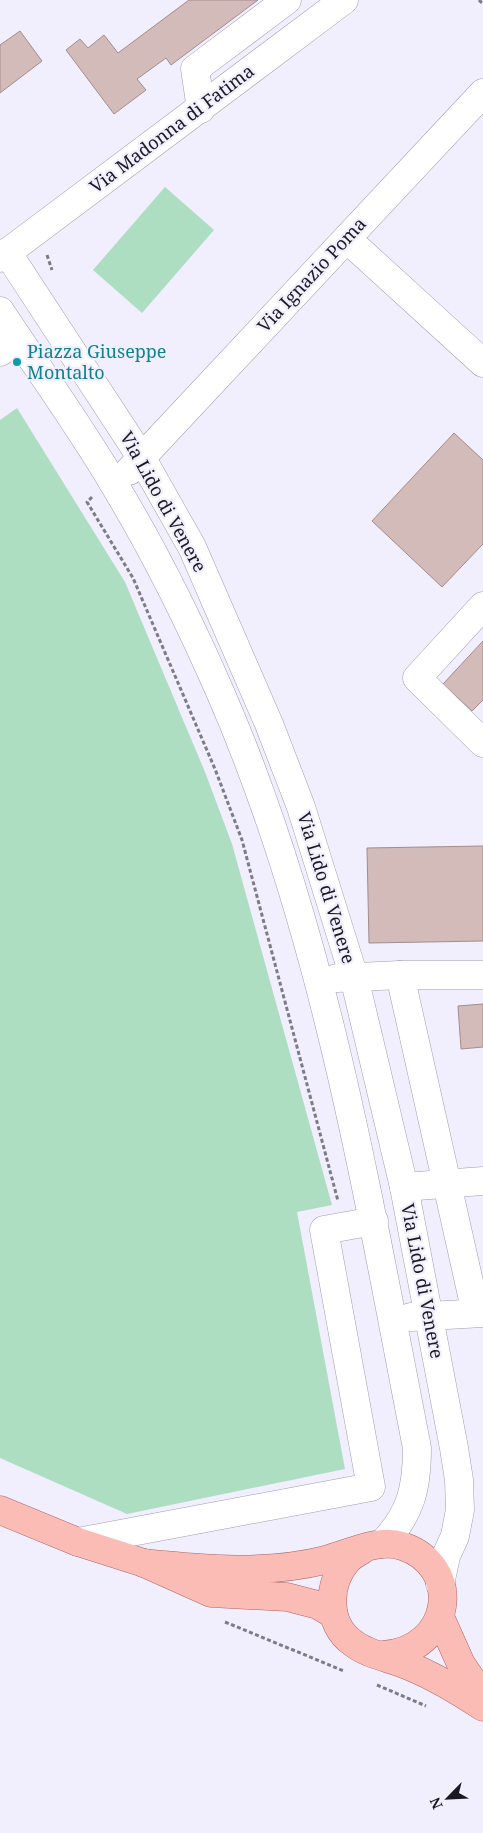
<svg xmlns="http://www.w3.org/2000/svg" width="483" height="1833" font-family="'Noto Serif',serif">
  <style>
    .green { fill: #aedec2 }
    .building { fill: #d3bbba; stroke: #a38c8b }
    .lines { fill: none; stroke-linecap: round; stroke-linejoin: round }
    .minor-casing { stroke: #a09db0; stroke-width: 29 }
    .major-casing { stroke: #aa6662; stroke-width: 29 }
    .path { stroke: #7d7b87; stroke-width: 3; stroke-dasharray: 4 2.5; stroke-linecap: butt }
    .minor { stroke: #fff; stroke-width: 28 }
    .major { stroke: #fbbcb6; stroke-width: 28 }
    .culture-dot { fill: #0f9aa8; stroke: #f1eefe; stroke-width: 2 }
    .labels { text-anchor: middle; stroke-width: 4.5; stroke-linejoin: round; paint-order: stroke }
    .street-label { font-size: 18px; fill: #1a1920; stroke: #f1eefe }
    .culture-label { font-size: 18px; fill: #0d838f; stroke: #f1eefe; text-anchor: start }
  </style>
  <rect width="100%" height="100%" fill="#f1eefe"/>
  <g class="green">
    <path d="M165,187L214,230L142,313L93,270Z"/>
    <path d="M17,408L125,582L205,772L232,844L332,1205L297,1212L345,1469L127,1514L0,1458V420Z"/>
  </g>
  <g class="building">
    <path d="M189,0H258L171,65L166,58L137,79L146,90L114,114L66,50L80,39L88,48L104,35L118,53Z"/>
    <path d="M20,31L42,61L0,93V45Z"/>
    <path d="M454,433L483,460V544L442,587L372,521Z"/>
    <path d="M483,641V700L472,711L443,684Z"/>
    <path d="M483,846V941L369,943L367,848Z"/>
    <path d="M483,1004V1047L461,1049L458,1006Z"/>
  </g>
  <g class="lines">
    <defs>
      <g id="minor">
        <path d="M201,109L195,69L287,0"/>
        <path d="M347,239L483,363"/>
        <path d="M7,252L141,457L192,547L269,724L301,807L354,977L404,1187L454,1448L459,1480L460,1510L455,1536L446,1556L440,1584"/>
        <path d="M0,258L344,0"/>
        <path d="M0,311C38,369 80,426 115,486C155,552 190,623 221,694C325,933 367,1193 417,1448C417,1488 411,1514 382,1544"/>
        <path d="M0,352L19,340"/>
        <path d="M129,471L483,93"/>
        <path d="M483,606L417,678L483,743"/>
        <path d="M400,975L476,1313"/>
        <path d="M337,978L400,975H483"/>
        <path d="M404,1187L483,1181"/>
        <path d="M411,1317L483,1313"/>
        <path d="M78,1542L371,1487L324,1230L374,1221"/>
      </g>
      <g id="major">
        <path d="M0,1510L78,1542L144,1563L211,1593L287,1597L318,1605L333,1614"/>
        <path d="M362,1550C357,1553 351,1556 347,1561C327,1584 326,1624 353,1643C368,1655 391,1658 409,1666C436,1677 459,1691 483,1707"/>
        <path d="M144,1563C205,1569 265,1575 325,1560C349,1554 377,1538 402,1546C464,1566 453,1650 383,1655"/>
        <path d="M440,1617L461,1664L483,1696"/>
      </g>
    </defs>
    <use href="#minor" class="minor-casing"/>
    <use href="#major" class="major-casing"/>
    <g class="path">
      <path d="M479,0L483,4"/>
      <path d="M47,255L52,270"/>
      <path d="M92,497L87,502L133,578L215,769L242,840L338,1201"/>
      <path d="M225,1622L344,1671"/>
      <path d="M377,1685L426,1706"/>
    </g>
    <use href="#minor" class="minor"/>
    <use href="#major" class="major"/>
  </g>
  <circle class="culture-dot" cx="17" cy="362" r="5"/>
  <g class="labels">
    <g class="street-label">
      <text transform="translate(172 129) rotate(-37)" y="6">Via Madonna di Fatima</text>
      <text transform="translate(312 275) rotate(-47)" y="6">Via Ignazio Poma</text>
      <text transform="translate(163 502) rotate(61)" y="6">Via Lido di Venere</text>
      <text transform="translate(326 888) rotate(73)" y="6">Via Lido di Venere</text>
      <text transform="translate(422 1281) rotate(79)" y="6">Via Lido di Venere</text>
    </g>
    <g class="culture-label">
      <text x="27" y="358">Piazza Giuseppe<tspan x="27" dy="21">Montalto</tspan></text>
    </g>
  </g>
  <g transform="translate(448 1798) rotate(246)" stroke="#f1eefe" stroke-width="4" paint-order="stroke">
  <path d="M0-4L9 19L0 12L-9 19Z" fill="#1a1920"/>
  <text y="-8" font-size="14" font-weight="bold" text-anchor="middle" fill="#1a1920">N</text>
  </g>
</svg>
